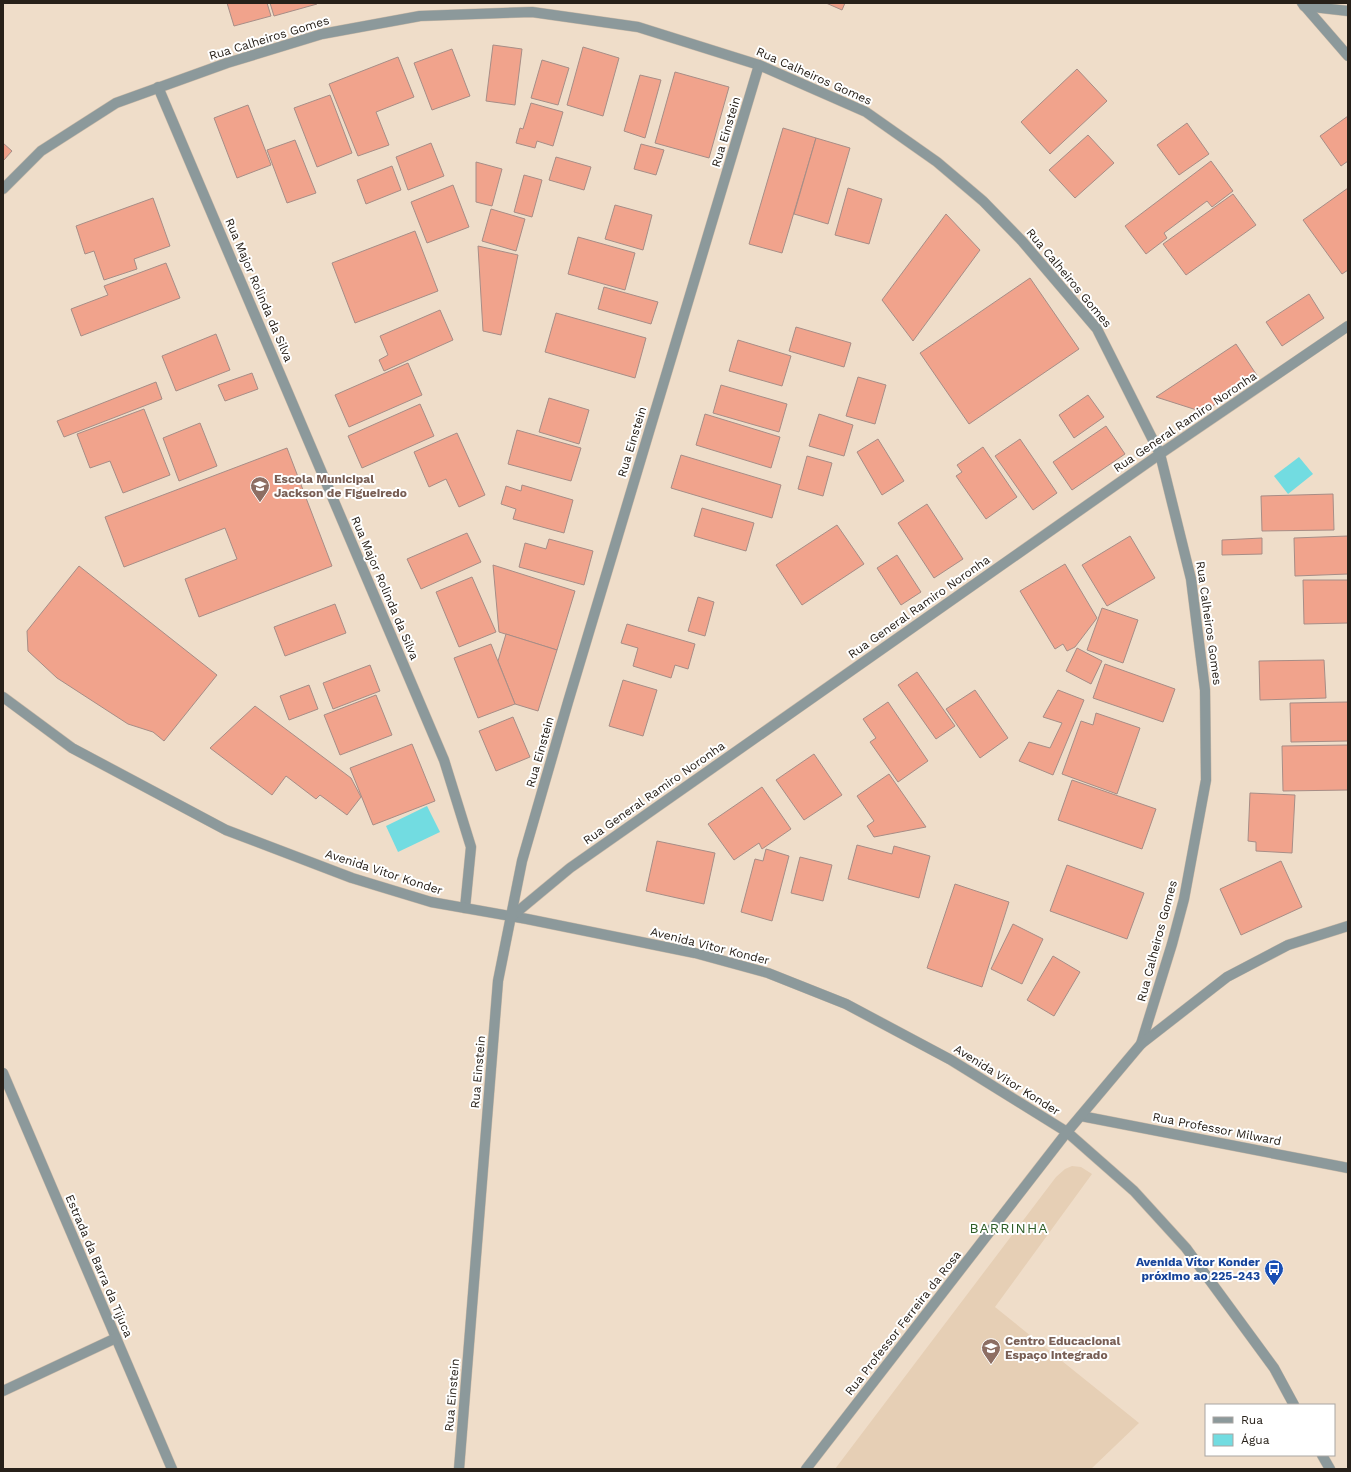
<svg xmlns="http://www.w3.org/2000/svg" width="1351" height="1472" font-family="'Work Sans',sans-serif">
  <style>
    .built { fill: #e6cfb5 }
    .water { fill: #72dce1 }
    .building { fill: #f1a38c; stroke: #a78d86 }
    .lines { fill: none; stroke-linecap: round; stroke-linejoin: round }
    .minor-casing { stroke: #cbbba9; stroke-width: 11 }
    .minor { stroke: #8c999b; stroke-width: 10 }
    .labels { text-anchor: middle; stroke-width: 4; stroke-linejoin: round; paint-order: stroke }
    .street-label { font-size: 12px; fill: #272019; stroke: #fff }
    .education-label { font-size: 12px; font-weight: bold; fill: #785e54; stroke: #fff; text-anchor: start }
    .transit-label { font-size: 12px; font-weight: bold; fill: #164399; stroke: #fff; text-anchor: end }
    .quarter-label { font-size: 14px; letter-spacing: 1px; fill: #2d5d26; stroke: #fff }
  </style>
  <rect width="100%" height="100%" fill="#efddc9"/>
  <path class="built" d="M1072,1166L1081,1167L1092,1174L995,1307L1139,1423L1091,1469H835L1056,1177L1065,1169Z"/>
  <g class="water">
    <path d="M1299,457L1313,474L1288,494L1274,476Z"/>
    <path d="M427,806L440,832L398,852L386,826Z"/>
  </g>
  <g class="building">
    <path d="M227,3H267L271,16L234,26Z"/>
    <path d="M270,3H316L317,4L274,16Z"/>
    <path d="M826,3H845L842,10Z"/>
    <path d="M493,45L522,49L515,105L486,101Z"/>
    <path d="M583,47L619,58L603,116L567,105Z"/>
    <path d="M452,49L470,96L432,110L414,63Z"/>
    <path d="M398,57L414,97L376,112L389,145L358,156L329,84Z"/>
    <path d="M542,60L569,68L558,105L531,98Z"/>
    <path d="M1077,69L1107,101L1050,154L1021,122Z"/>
    <path d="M675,72L729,87L709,158L655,143Z"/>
    <path d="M640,75L661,80L645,138L624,131Z"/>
    <path d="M330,95L352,153L317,167L294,108Z"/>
    <path d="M531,103L563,112L553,146L537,141L535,148L516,143L520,128L523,129Z"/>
    <path d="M248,105L271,165L237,178L214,118Z"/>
    <path d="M1348,116V161L1341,166L1320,136Z"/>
    <path d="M1187,123L1209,154L1179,175L1157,145Z"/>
    <path d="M783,128L816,138L782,253L749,244Z"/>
    <path d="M1088,135L1114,163L1075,198L1049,170Z"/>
    <path d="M816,138L850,148L828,224L794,214Z"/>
    <path d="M295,140L316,193L287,203L267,150Z"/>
    <path d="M3,143L12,151L3,161Z"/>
    <path d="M431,143L444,176L408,190L396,157Z"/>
    <path d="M641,144L664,150L656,175L634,169Z"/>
    <path d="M556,157L591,167L584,190L549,180Z"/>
    <path d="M1211,161L1233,191L1212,207L1207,201L1164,233L1167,238L1146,254L1125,226Z"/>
    <path d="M476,162L502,169L492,206L476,202Z"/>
    <path d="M392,166L401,190L366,204L357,180Z"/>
    <path d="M524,175L542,180L532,217L514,212Z"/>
    <path d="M453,185L469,227L427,243L411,202Z"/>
    <path d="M848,188L882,199L869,244L835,235Z"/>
    <path d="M1348,188V270L1342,274L1303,220Z"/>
    <path d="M1233,194L1256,225L1186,275L1163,244Z"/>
    <path d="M153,198L170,246L134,259L137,269L104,280L94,251L85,254L76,226Z"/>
    <path d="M615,205L652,215L643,250L605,239Z"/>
    <path d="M491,209L525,219L516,251L482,241Z"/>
    <path d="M946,214L980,250L913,341L882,300Z"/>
    <path d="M415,231L438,291L355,323L332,263Z"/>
    <path d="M578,237L635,253L625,290L568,274Z"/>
    <path d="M478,246L518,255L501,335L483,331Z"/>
    <path d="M166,263L180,298L81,336L71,309L108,295L104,286Z"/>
    <path d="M1030,278L1079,349L969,424L920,353Z"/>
    <path d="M604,287L658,302L651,324L598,309Z"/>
    <path d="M1309,294L1324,318L1282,346L1266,322Z"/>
    <path d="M440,310L453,340L384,371L379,360L388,355L380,336Z"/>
    <path d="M556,313L646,338L635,378L545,352Z"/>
    <path d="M796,327L851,343L844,367L789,351Z"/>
    <path d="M216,334L230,370L176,391L162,356Z"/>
    <path d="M738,340L791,356L782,386L729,371Z"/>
    <path d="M1236,344L1258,377L1203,412L1156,397Z"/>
    <path d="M408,363L422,395L349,427L335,395Z"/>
    <path d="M252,373L258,389L225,401L218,385Z"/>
    <path d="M858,377L886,385L875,424L846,416Z"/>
    <path d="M156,382L162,399L64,437L57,421Z"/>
    <path d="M721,385L787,404L779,432L713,413Z"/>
    <path d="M1088,395L1104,417L1074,438L1059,415Z"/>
    <path d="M549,398L589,410L579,444L539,432Z"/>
    <path d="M420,404L434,436L362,468L348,436Z"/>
    <path d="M144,409L170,475L123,493L110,461L90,468L77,434Z"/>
    <path d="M705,414L780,437L771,468L696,445Z"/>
    <path d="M819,414L853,425L844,456L809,446Z"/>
    <path d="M200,423L217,466L179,481L163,438Z"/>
    <path d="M1106,426L1125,454L1072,490L1053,462Z"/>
    <path d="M517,430L581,448L571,481L508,464Z"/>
    <path d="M457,433L485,495L459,507L446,479L429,487L414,452Z"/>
    <path d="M878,439L904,481L882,495L857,452Z"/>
    <path d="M1020,439L1057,493L1033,510L995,456Z"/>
    <path d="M983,447L1017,497L986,519L956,476L962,472L957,465Z"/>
    <path d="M287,448L332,566L199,617L185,579L237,559L225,528L124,567L105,517Z"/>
    <path d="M681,455L781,485L772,518L671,488Z"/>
    <path d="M807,456L832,463L823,496L798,489Z"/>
    <path d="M522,485L573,500L564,533L513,519L516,509L501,504L506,486L521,491Z"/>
    <path d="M1333,494L1334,530L1262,531L1261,496Z"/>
    <path d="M927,504L963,559L934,578L898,523Z"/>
    <path d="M702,508L754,523L746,551L694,536Z"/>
    <path d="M837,525L864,564L802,605L776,565Z"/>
    <path d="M467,533L481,562L421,589L407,559Z"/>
    <path d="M1130,536L1155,578L1107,606L1082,565Z"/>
    <path d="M1348,536V574L1295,576L1294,538Z"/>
    <path d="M1262,538V554L1222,555V540Z"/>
    <path d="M549,539L593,551L584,585L519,567L525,543L546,549Z"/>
    <path d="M897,555L921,592L901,605L877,568Z"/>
    <path d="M1065,564L1097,618L1075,647L1067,651L1063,644L1055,649L1020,591Z"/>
    <path d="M493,565L575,591L557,650L499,632Z"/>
    <path d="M79,566L217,675L164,741L153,732L128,724L57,678L28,651L27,631Z"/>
    <path d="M472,577L496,632L459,647L436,592Z"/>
    <path d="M1303,580H1348V623L1304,624Z"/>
    <path d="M698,597L714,602L705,636L688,631Z"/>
    <path d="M335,604L346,633L285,656L274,627Z"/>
    <path d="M1102,608L1138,620L1123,663L1087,650Z"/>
    <path d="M627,624L695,644L688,669L675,665L671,678L633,666L638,648L621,643Z"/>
    <path d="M506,634L557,650L538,711L515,704L498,661Z"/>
    <path d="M491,644L515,704L478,718L454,658Z"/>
    <path d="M1077,648L1102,661L1091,684L1066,671Z"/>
    <path d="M1324,660L1326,698L1260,700L1259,661Z"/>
    <path d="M1105,664L1175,689L1163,722L1093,698Z"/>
    <path d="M370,665L380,691L333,709L323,683Z"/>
    <path d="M917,672L955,726L936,739L898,685Z"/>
    <path d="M623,680L657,690L643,736L609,726Z"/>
    <path d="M309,685L318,709L289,720L280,696Z"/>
    <path d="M975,690L1008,738L980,758L946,709Z"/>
    <path d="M1058,690L1084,700L1053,775L1019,761L1029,742L1050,748L1062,723L1043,717Z"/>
    <path d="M376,695L392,735L340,755L324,715Z"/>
    <path d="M888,702L928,761L898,782L870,742L876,738L863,719Z"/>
    <path d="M1348,702V741L1291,742L1290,703Z"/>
    <path d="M255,706L351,778L361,797L347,815L320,795L316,799L286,776L272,795L210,748Z"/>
    <path d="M1096,713L1140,728L1117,794L1062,774L1081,721L1093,725Z"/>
    <path d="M513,717L530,757L496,771L479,731Z"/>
    <path d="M412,744L435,801L373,825L350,768Z"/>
    <path d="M1348,745V790L1283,791L1282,746Z"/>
    <path d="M814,754L842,795L804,820L776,780Z"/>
    <path d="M889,774L926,827L874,837L867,826L874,821L857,796Z"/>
    <path d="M1072,780L1156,809L1142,849L1058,820Z"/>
    <path d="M762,787L791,829L762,849L759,843L734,860L708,824Z"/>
    <path d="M1250,793L1295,795L1292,853L1256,851V842L1248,841Z"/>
    <path d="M657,841L715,853L704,904L646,891Z"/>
    <path d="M857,845L892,854L894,846L930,856L919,898L848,879Z"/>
    <path d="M766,849L789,856L772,921L741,912L755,859L763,861Z"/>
    <path d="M800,857L832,865L823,901L791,893Z"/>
    <path d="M1281,861L1302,907L1241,935L1220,889Z"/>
    <path d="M1067,865L1144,893L1127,939L1050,911Z"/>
    <path d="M955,884L1009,902L982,987L927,968Z"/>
    <path d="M1013,924L1043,939L1022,984L991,969Z"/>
    <path d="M1053,956L1080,972L1054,1016L1027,1000Z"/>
  </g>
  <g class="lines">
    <defs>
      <g id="minor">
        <path d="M1302,3L1348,56"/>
        <path d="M1304,6L1348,11"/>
        <path d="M158,87L444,760L471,847L465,908"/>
        <path d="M3,189L41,151L116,103L227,63L322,34L420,16L532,12L638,27L759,65L866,112L937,162L983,201L1022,241L1097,329L1160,454L1191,579L1205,690L1206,780L1184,899L1172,944L1141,1044"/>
        <path d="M3,697L72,748L226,830L352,878L431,902L527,919L695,953L768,973L846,1004L951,1060L1067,1132L1134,1191L1186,1248L1274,1368L1294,1405"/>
        <path d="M511,917L570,868L1160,454L1348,326"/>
        <path d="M3,1073L172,1469"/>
        <path d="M1081,1116L1348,1168"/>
        <path d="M3,1391L116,1338"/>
        <path d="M1322,1455L1330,1469"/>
        <path d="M459,1469L498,981L522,861L568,702L759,65"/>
        <path d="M806,1469L1067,1132L1141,1044L1227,977L1288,945L1348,926"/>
      </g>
    </defs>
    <use href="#minor" class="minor-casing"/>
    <use href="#minor" class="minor"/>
  </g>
  <defs>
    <symbol id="school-pin" viewBox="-11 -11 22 30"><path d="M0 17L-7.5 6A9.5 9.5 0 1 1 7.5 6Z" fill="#8d6e63" stroke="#fff"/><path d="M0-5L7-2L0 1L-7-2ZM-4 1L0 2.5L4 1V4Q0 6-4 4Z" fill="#fff"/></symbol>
    <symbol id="bus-pin" viewBox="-11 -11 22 30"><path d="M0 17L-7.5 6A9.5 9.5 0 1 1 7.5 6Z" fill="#1a4fb4" stroke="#fff"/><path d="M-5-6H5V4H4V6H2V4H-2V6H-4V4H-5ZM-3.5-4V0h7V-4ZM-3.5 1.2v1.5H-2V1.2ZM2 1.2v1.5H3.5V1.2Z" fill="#fff"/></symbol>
  </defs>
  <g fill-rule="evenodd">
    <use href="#school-pin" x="249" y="475" width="22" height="30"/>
    <use href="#bus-pin" x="1263" y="1258" width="22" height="30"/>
    <use href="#school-pin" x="980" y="1337" width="22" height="30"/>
  </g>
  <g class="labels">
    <g class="street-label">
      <text transform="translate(269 38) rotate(-17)" y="4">Rua Calheiros Gomes</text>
      <text transform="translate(814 76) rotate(24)" y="4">Rua Calheiros Gomes</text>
      <text transform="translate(726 132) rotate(-73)" y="4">Rua Einstein</text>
      <text transform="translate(1069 278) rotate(50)" y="4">Rua Calheiros Gomes</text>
      <text transform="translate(259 290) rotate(67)" y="4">Rua Major Rolinda da Silva</text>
      <text transform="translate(1185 422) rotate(-34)" y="4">Rua General Ramiro Noronha</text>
      <text transform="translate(632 442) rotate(-73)" y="4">Rua Einstein</text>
      <text transform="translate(385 588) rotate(67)" y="4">Rua Major Rolinda da Silva</text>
      <text transform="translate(919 607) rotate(-35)" y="4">Rua General Ramiro Noronha</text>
      <text transform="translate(1209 623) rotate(82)" y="4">Rua Calheiros Gomes</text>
      <text transform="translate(540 752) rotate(-74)" y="4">Rua Einstein</text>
      <text transform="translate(654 793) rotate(-35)" y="4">Rua General Ramiro Noronha</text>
      <text transform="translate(384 872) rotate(18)" y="4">Avenida Vitor Konder</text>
      <text transform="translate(1157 941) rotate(-75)" y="4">Rua Calheiros Gomes</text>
      <text transform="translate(710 946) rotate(14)" y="4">Avenida Vitor Konder</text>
      <text transform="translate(478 1072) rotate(-85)" y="4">Rua Einstein</text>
      <text transform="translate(1007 1080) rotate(32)" y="4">Avenida Vitor Konder</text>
      <text transform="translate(1217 1129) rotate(11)" y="4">Rua Professor Milward</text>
      <text transform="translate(99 1266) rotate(67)" y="4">Estrada da Barra da Tijuca</text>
      <text transform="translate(903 1323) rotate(-52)" y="4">Rua Professor Ferreira da Rosa</text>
      <text transform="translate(452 1395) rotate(-85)" y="4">Rua Einstein</text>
    </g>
    <g class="education-label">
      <text x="274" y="483">Escola Municipal<tspan x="274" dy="14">Jackson de Figueiredo</tspan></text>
      <text x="1005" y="1345">Centro Educacional<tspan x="1005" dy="14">Espaço Integrado</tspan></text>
    </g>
    <g class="transit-label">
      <text x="1260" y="1266">Avenida Vítor Konder<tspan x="1260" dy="14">próximo ao 225-243</tspan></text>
    </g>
    <g class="quarter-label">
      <text x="1009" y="1233">BARRINHA</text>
    </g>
  </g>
  <rect width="1351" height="1472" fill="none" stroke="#272019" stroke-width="8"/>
  <rect x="1205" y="1404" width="130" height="52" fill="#ffffff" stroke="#a9a6a3"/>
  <rect x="1213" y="1417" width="20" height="6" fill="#8c999b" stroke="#a9a6a3"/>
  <text x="1241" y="1424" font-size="12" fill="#272019">Rua</text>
  <rect x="1213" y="1434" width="20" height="12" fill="#72dce1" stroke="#a9a6a3"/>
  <text x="1241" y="1444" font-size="12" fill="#272019">Água</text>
</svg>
